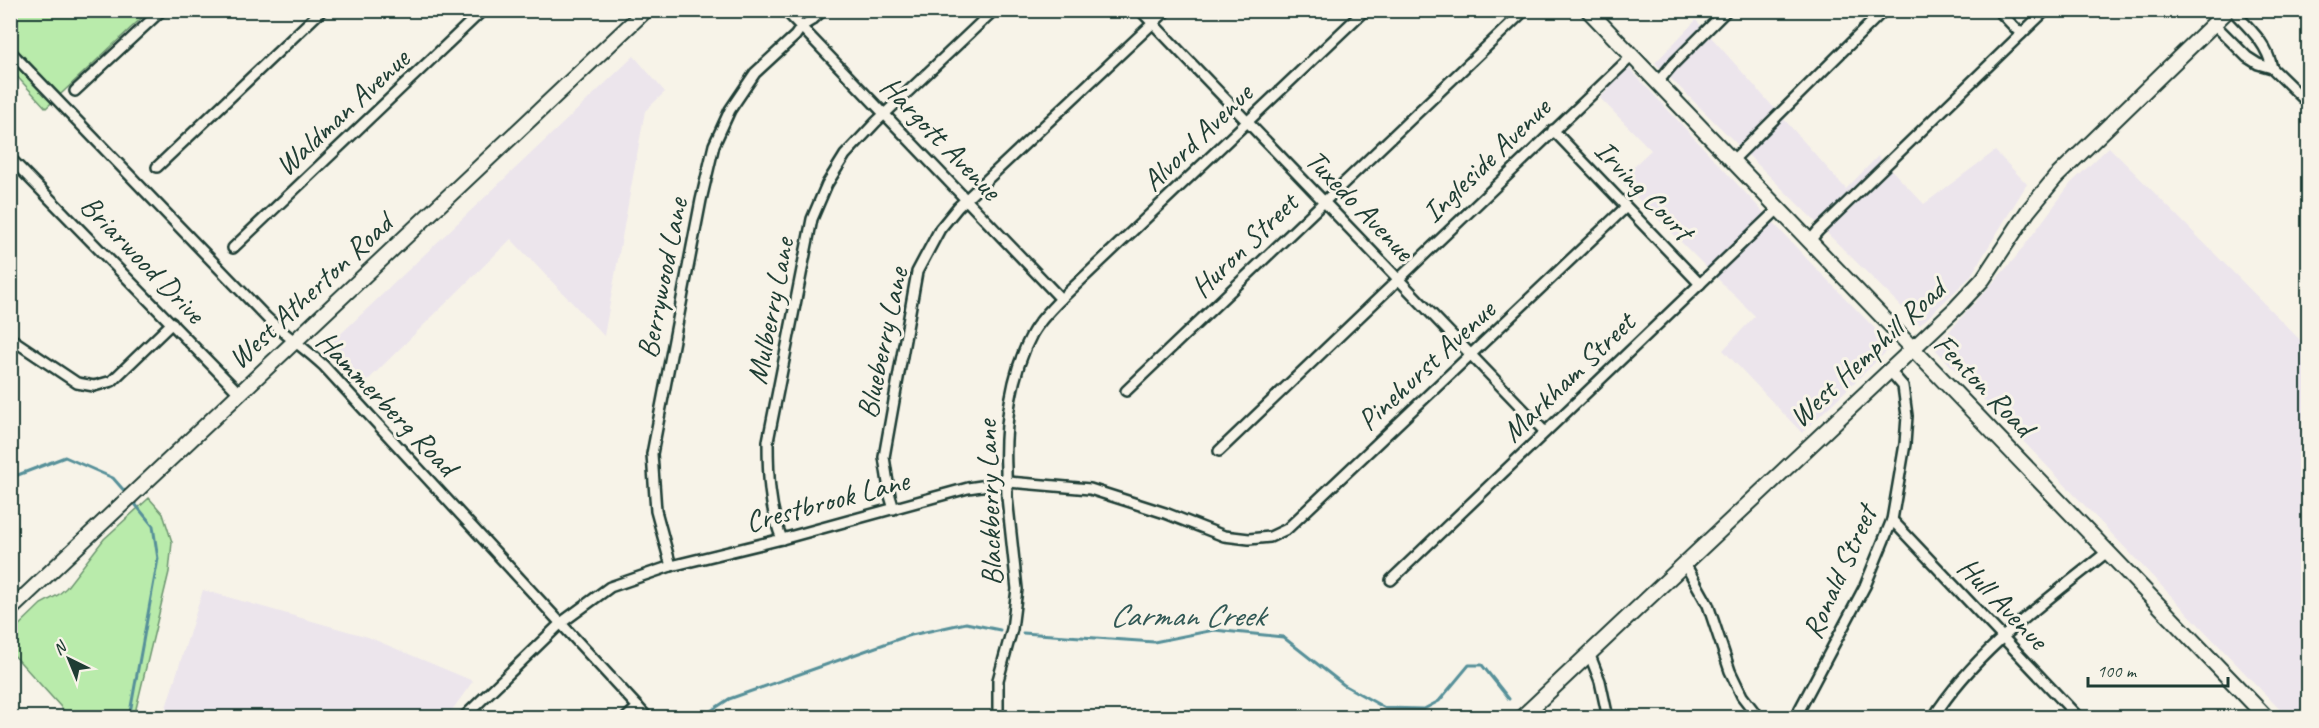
<svg xmlns="http://www.w3.org/2000/svg" width="2319" height="728" font-family="Caveat,sans-serif">
  <style>
    .built { fill: #ece5ec }
    .green { fill: #b9ebab; stroke: #6c9470; stroke-width: 1.5 }
    .lines { fill: none; stroke-linecap: round; stroke-linejoin: round }
    .stream { stroke: #579099; stroke-width: 3 }
    .street-casing { stroke: #1f3d34; stroke-width: 14 }
    .secondary-casing { stroke: #1f3d34; stroke-width: 18 }
    .street { stroke: #f7f3e8; stroke-width: 9 }
    .secondary { stroke: #f7f3e8; stroke-width: 14 }
    .labels { text-anchor: middle; stroke-width: 6; stroke-linejoin: round; paint-order: stroke }
    .street-label { font-size: 30px; fill: #1f3d34; stroke: #f7f3e8 }
    .water-label { font-size: 32px; font-style: italic; fill: #325956; stroke: #f7f3e8 }
  </style>
  <rect width="100%" height="100%" fill="#f7f3e8"/>
  <filter id="ink" filterUnits="userSpaceOnUse"><feTurbulence type="fractalNoise" baseFrequency=".0167" numOctaves="2"/><feDisplacementMap in="SourceGraphic" scale="12" xChannelSelector="R" yChannelSelector="G"/><feConvolveMatrix kernelMatrix="1 2 1 2 8 2 1 2 1" color-interpolation-filters="sRGB"/></filter>
  <g filter="url(#ink)">
    <g class="built">
      <path d="M1696,20L1846,189L1878,156L1924,204L1995,151L2027,184L1970,277L1920,325L1655,63Z"/>
      <path d="M634,56L665,92L645,111L604,336L511,239L364,384L329,345Z"/>
      <path d="M1628,67L1808,260L1887,341V351L1802,433L1723,350L1755,316L1619,180L1651,150L1600,98Z"/>
      <path d="M2109,147L2308,348V717H2287L1934,348L2016,257L2071,183Z"/>
      <path d="M203,590L368,637L473,681L447,717H163Z"/>
    </g>
    <g class="green">
      <path d="M11,11H149L46,108L11,70Z"/>
      <path d="M149,498L163,514L172,542L169,572L134,717H70L11,652V633L41,604L58,595L66,588L104,539Z"/>
    </g>
    <g class="lines">
      <g class="stream">
        <path d="M10,478L65,457L113,478L127,494"/>
        <path d="M1023,633L1154,642L1214,630L1283,637L1344,685L1385,708L1424,709L1439,701L1469,665H1482L1509,699"/>
        <path d="M129,718L158,559L153,526L131,499"/>
        <path d="M700,718L729,699L907,636L966,623L1000,630"/>
      </g>
      <defs>
        <g id="street">
          <path d="M785,10L1061,299"/>
          <path d="M1140,10L1545,432"/>
          <path d="M1998,10L2021,34"/>
          <path d="M2232,10C2249,28 2267,43 2272,68"/>
          <path d="M2214,24L2247,57L2258,64L2272,68L2308,103"/>
          <path d="M10,51L267,318C285,335 306,349 324,366L648,718"/>
          <path d="M1657,83L1672,65L1727,10"/>
          <path d="M75,91L162,10"/>
          <path d="M1553,130L1700,284"/>
          <path d="M10,158L240,394"/>
          <path d="M1732,161L1884,10"/>
          <path d="M157,167L322,10"/>
          <path d="M1809,242L1818,231L2046,10"/>
          <path d="M233,248L483,10"/>
          <path d="M10,338L77,383L94,386L112,381L172,323"/>
          <path d="M1126,391L1525,10"/>
          <path d="M1219,451L1632,56"/>
          <path d="M894,509L890,496L884,457L917,272L940,229L958,207L1167,10"/>
          <path d="M1892,520L2079,718"/>
          <path d="M782,539C769,508 768,473 768,441L812,219L827,184L845,155L876,122L994,10"/>
          <path d="M1684,562L1708,605L1730,671L1742,696L1759,718"/>
          <path d="M671,566L656,511L652,454L701,200L714,145L730,110L755,73L795,36L802,26L812,20L823,10"/>
          <path d="M1391,580L1778,209"/>
          <path d="M1589,653L1600,681L1608,718"/>
          <path d="M463,718L561,623L610,587L671,566L782,539L968,488L1008,482L1090,489L1165,513L1224,536L1249,539L1270,537L1287,529L1626,207"/>
          <path d="M626,718L638,707"/>
          <path d="M998,718V680L1012,629L1017,589L1007,497C1007,487 1006,479 1006,469C1004,426 1011,373 1032,334C1039,321 1051,309 1061,299L1365,10"/>
          <path d="M1795,718L1865,586L1892,520L1905,444L1907,416L1903,386L1890,371"/>
          <path d="M1933,718C1975,651 2046,601 2107,552"/>
        </g>
        <g id="secondary">
          <path d="M1588,10L2267,718"/>
          <path d="M10,610L646,10"/>
          <path d="M1521,718L1956,308L1983,279L2028,211L2055,178L2228,10"/>
        </g>
      </defs>
      <use href="#street" class="street-casing"/>
      <use href="#secondary" class="secondary-casing"/>
      <use href="#street" class="street"/>
      <use href="#secondary" class="secondary"/>
    </g>
  </g>
  <g class="labels">
    <g class="street-label">
      <text transform="translate(342 112) rotate(-43)" y="10">Waldman Avenue</text>
      <text transform="translate(1197 137) rotate(-44)" y="10">Alvord Avenue</text>
      <text transform="translate(941 138) rotate(46)" y="10">Hargott Avenue</text>
      <text transform="translate(1486 160) rotate(-44)" y="10">Ingleside Avenue</text>
      <text transform="translate(1644 190) rotate(46)" y="10">Irving Court</text>
      <text transform="translate(1360 205) rotate(46)" y="10">Tuxedo Avenue</text>
      <text transform="translate(1244 245) rotate(-44)" y="10">Huron Street</text>
      <text transform="translate(143 259) rotate(46)" y="10">Briarwood Drive</text>
      <text transform="translate(662 278) rotate(-79)" y="10">Berrywood Lane</text>
      <text transform="translate(310 291) rotate(-43)" y="10">West Atherton Road</text>
      <text transform="translate(770 311) rotate(-79)" y="10">Mulberry Lane</text>
      <text transform="translate(882 343) rotate(-78)" y="10">Blueberry Lane</text>
      <text transform="translate(1867 353) rotate(-43)" y="10">West Hemphill Road</text>
      <text transform="translate(1426 365) rotate(-43)" y="10">Pinehurst Avenue</text>
      <text transform="translate(1568 377) rotate(-44)" y="10">Markham Street</text>
      <text transform="translate(1984 385) rotate(46)" y="10">Fenton Road</text>
      <text transform="translate(387 403) rotate(46)" y="10">Hammerberg Road</text>
      <text transform="translate(827 501) rotate(-15)" y="10">Crestbrook Lane</text>
      <text transform="translate(989 503) rotate(-92)" y="10">Blackberry Lane</text>
      <text transform="translate(1839 572) rotate(-66)" y="10">Ronald Street</text>
      <text transform="translate(2003 603) rotate(46)" y="10">Hull Avenue</text>
    </g>
    <g class="water-label">
      <text x="1187" y="626">Carman Creek</text>
    </g>
  </g>
  <rect width="2319" height="728" fill="none" stroke="#f7f3e8" stroke-width="36"/>
  <rect x="18" y="18" width="2283" height="692" fill="none" stroke="#1f3d34" stroke-width="2" filter="url(#ink)"/>
  <g transform="translate(69 659) rotate(317)" stroke="#f7f3e8" stroke-width="4.5" paint-order="stroke">
  <path d="M0-4.5L10 22L0 15L-10 22Z" fill="#1f3d34"/>
  <text y="-9" font-size="16" font-weight="bold" text-anchor="middle" fill="#1f3d34">N</text>
  </g>
  <path d="M2088 677v9h140v-9" fill="none" stroke="#1f3d34" stroke-width="3"/>
  <text x="2097" y="677" font-size="18" fill="#1f3d34" stroke="#f7f3e8" stroke-width="4.5" paint-order="stroke">100 m</text>
</svg>
